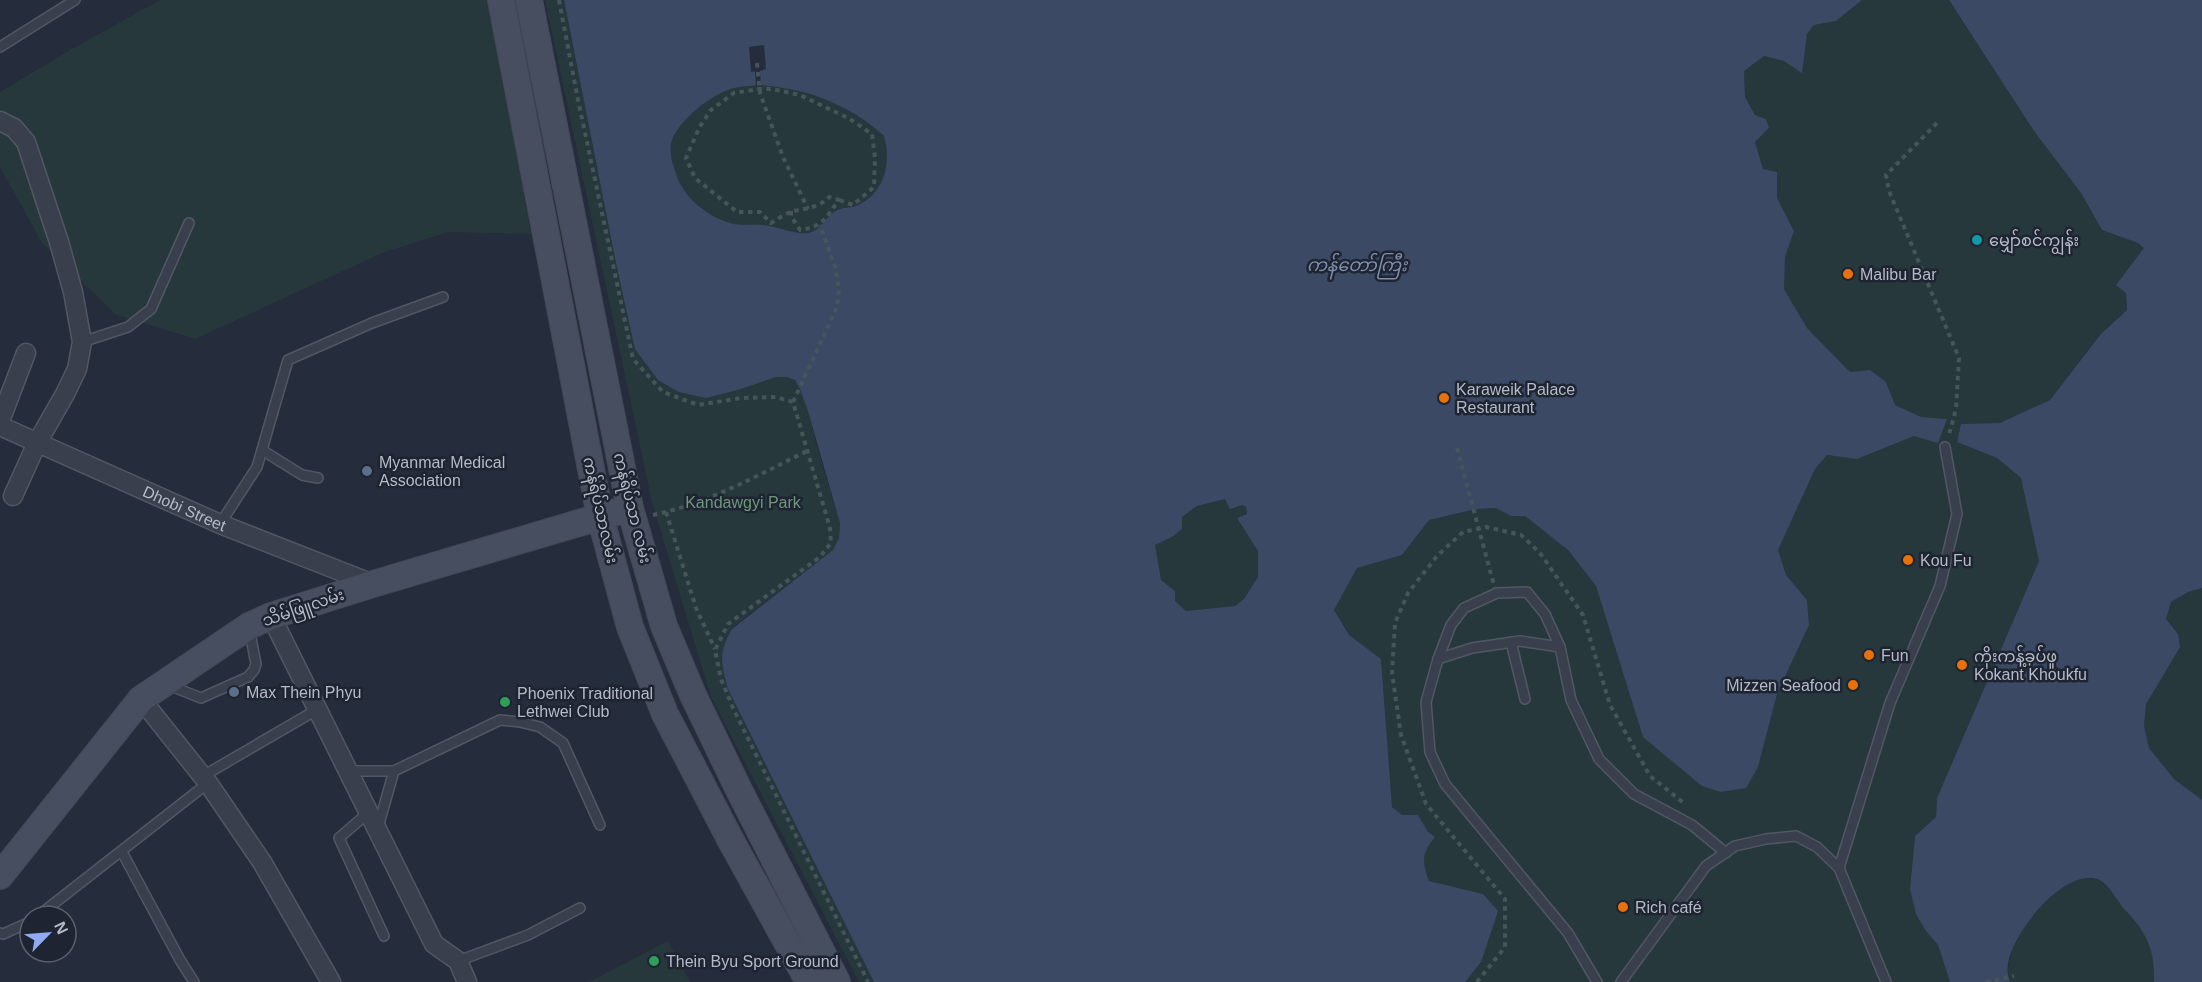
<svg xmlns="http://www.w3.org/2000/svg" width="2202" height="982" font-family="Helvetica,'Noto Sans Myanmar',sans-serif">
  <style>
    .green { fill: #27383d }
    .water { fill: #3c4964; fill-rule: evenodd }
    .pier { fill: #252c3c }
    .lines { fill: none; stroke-linecap: round; stroke-linejoin: round }
    .lane-casing { stroke: #515764; stroke-width: 12 }
    .street-casing { stroke: #515764; stroke-width: 21 }
    .secondary-casing { stroke: #424855; stroke-width: 28 }
    .path { stroke: #45555a; stroke-width: 4; stroke-dasharray: 4.5 4.5; stroke-linecap: butt }
    .lane { stroke: #393f4c; stroke-width: 9 }
    .street { stroke: #393f4c; stroke-width: 18 }
    .secondary { stroke: #474e5f; stroke-width: 26 }
    .path-bridge { stroke: #45555a; stroke-width: 4; stroke-dasharray: 4.5 4.5; stroke-linecap: butt }
    .culture-dot { fill: #0f9aa8; stroke: #1e2431; stroke-width: 2 }
    .food-dot { fill: #e8710a; stroke: #1e2431; stroke-width: 2 }
    .service-dot { fill: #5c6f8a; stroke: #1e2431; stroke-width: 2 }
    .leisure-dot { fill: #2e9e5b; stroke: #1e2431; stroke-width: 2 }
    .labels { text-anchor: middle; stroke-width: 5; stroke-linejoin: round; paint-order: stroke }
    .poi-label { font-size: 16px; fill: #b5bac7; stroke: #1e2431; text-anchor: start }
    .park-label { font-size: 16px; fill: #6e977c; stroke: #1e2431 }
    .street-label { font-size: 16px; fill: #b5bac7; stroke: #1e2431 }
    .water-label { font-size: 18px; font-style: italic; fill: #7e8ead; stroke: #1e2431 }
  </style>
  <rect width="100%" height="100%" fill="#252c3c"/>
  <!-- green -->
  <g class="green">
    <polygon points="160,0 488,0 531,234 448,232 382,253 195,339 115,314 42,243 0,167 0,92 72,49"/>
    <path d="M545,0H564L616,263L741,389C755,384 781,369 795,380C806,390 813,432 817,447C824,472 833,497 840,523L839,538L833,550L732,628L728,689L874,982H859L711,697L652,502Z"/>
    <polygon points="1862,0 1949,0 2034,131 2081,193 2102,230 2138,243 2144,248 2116,285 2126,293 2127,310 2101,334 2050,400 2000,423 1961,424 1957,442 1997,458 2021,478 2039,561 1937,798 1936,817 1915,836 1910,889 1916,913 1926,931 1938,945 1950,982 1465,982 1481,962 1483,894 1429,881 1423,862 1428,832 1418,815 1402,815 1392,807 1381,660 1349,635 1334,610 1357,568 1402,555 1429,520 1476,509 1496,508 1511,516 1525,516 1568,550 1596,586 1643,737 1758,767 1777,694 1809,625 1807,600 1786,575 1778,550 1815,469 1827,455 1857,459 1914,436 1947,419 1921,417 1895,405 1886,382 1870,370 1850,372 1807,328 1784,289 1785,257 1794,231 1777,198 1777,172 1763,169 1755,142 1769,128 1766,119 1755,115 1745,97 1744,71 1764,56 1784,61 1814,25 1836,21"/>
    <path d="M761,85C775,87 789,88 803,92C832,100 862,115 884,136C892,163 884,197 853,207C849,208 844,207 840,209C827,215 823,230 808,233C796,235 776,226 763,225C751,223 739,227 727,222C707,215 686,199 678,179C674,168 669,154 671,143C677,121 713,93 734,88C743,86 752,86 761,85Z"/>
    <polygon points="1225,499 1246,507 1247,514 1237,518 1258,551 1258,577 1244,599 1235,606 1186,611 1175,601 1175,591 1161,580 1155,545 1172,537 1181,529 1182,517 1197,506"/>
    <polygon points="2202,588 2202,800 2174,779 2148,748 2144,726 2146,704 2158,681 2178,634 2166,619 2171,602 2188,592"/>
    <path d="M2088,878L2099,880L2108,888L2147,936L2155,964L2154,982H2010C1999,949 2042,898 2070,883C2075,879 2082,879 2088,878Z"/>
    <polygon points="668,941 690,982 589,982"/>
  </g>
  <!-- water -->
  <g class="water">
    <path d="M564,0H1862L1836,21L1814,25L1807,34L1802,73L1784,61L1764,56L1744,71L1745,97L1755,115L1766,119L1769,128L1755,142L1763,169L1777,172V198L1794,231L1785,257L1784,289L1807,328L1850,372L1870,370L1886,382L1895,405L1921,417L1947,419L1938,443L1914,436L1857,459L1827,455L1815,469L1778,550L1786,575L1807,600L1809,625L1777,694L1758,767L1746,788L1721,792L1702,786L1643,737L1596,586L1568,550L1525,516H1511L1496,508L1476,509L1429,520L1402,555L1357,568L1334,610L1349,635L1381,659L1392,807L1402,815H1418L1428,832L1435,837C1421,854 1422,861 1429,881L1483,894L1498,911L1481,962L1465,982H874L728,689C721,662 718,654 732,629L833,550L839,538L840,523L808,411L800,389L795,380L787,377H776L741,389L706,398L679,392L658,380L635,349L616,263ZM761,85C775,87 789,88 803,92C832,100 862,115 884,136C892,163 884,197 853,207C849,208 844,207 840,209C826,214 823,230 808,233C796,235 776,226 763,225C751,223 739,227 727,222C707,215 686,199 678,179C674,168 669,155 671,143C677,121 713,93 734,88C743,86 753,86 761,85ZM1225,499L1230,509L1242,505L1246,507L1247,514L1237,518L1258,551V577L1244,599L1235,606L1186,611L1175,601V591L1161,580L1155,545L1172,537L1182,529V517L1197,506Z"/>
    <path d="M1949,0H2202V588L2188,592L2171,602L2166,619L2178,634L2180,647L2146,704L2144,726L2149,748L2174,779L2202,800V982H2154C2155,951 2148,935 2127,912C2118,903 2109,883 2097,879C2062,869 2012,934 2008,964C2007,971 2008,976 2010,982H1950L1938,945L1926,931L1916,914L1910,889L1915,836L1936,817L1937,798L2039,561L2021,478L1997,458L1957,442L1961,424L2000,423L2050,400L2101,334L2127,310L2126,293L2116,285L2144,248L2138,243L2102,230L2081,193L2034,131Z"/>
  </g>
  <!-- pier -->
  <polygon class="pier" points="764,45 766,69 760,71 761,85 756,86 755,71 751,72 749,47"/>
  <g class="lines">
    <!-- lane casing -->
    <g class="lane-casing">
      <g id="lane">
        <polyline points="0,47 75,0"/>
        <polyline points="82,342 128,327 151,309 189,223"/>
        <polyline points="262,450 302,475 318,478"/>
        <polyline points="220,524 257,467 288,360 372,323 443,297"/>
        <polyline points="1511,642 1525,699"/>
        <polyline points="1438,659 1472,648 1520,641 1560,647"/>
        <polyline points="168,685 201,698 248,677 254,670 256,664 249,628"/>
        <polyline points="349,771 394,771 500,720 520,722 540,727 563,743 600,825"/>
        <polyline points="203,776 318,709"/>
        <polyline points="369,812 339,838 384,936"/>
        <polyline points="378,827 394,771"/>
        <polyline points="122,852 180,960 194,982"/>
        <polyline points="1839,868 1890,703 1940,586 1957,514 1945,447"/>
        <polyline points="38,916 208,783"/>
        <polyline points="0,933 3,934 30,922"/>
        <polyline points="458,961 528,935 580,908"/>
        <polyline points="1597,982 1568,933 1445,784 1430,752 1426,702 1438,659 1451,625 1464,608 1497,593 1527,592 1545,614 1560,647 1571,700 1599,759 1634,794 1692,825 1726,853"/>
        <polyline points="1621,982 1706,866 1735,846 1766,839 1796,836 1817,847 1839,868 1886,982"/>
      </g>
    </g>
    <!-- street casing -->
    <g class="street-casing">
      <g id="street">
        <polyline points="0,121 14,128 26,142 59,242 73,292 82,342 77,369 65,394 37,443 13,496"/>
        <polyline points="0,421 26,353"/>
        <path id="s1" d="M0,426L220,524L373,584"/>
        <polyline points="271,616 434,944 458,961 467,982"/>
        <polyline points="141,699 208,783 262,862 331,982"/>
      </g>
    </g>
    <!-- secondary casing -->
    <g class="secondary-casing">
      <g id="secondary">
        <polyline points="501,0 600,516 630,627 665,714 730,839 809,982"/>
        <polyline points="529,0 630,508 664,626 693,695 740,792 837,982"/>
        <polyline points="0,876 141,699 249,626 271,616 373,584 616,512"/>
      </g>
    </g>
    <!-- path -->
    <g class="path">
      <polyline points="559,0 577,95 633,359 663,392 698,405 741,398 776,397 793,402 830,528 831,543 820,557 728,624 715,650 721,679 733,708 868,982"/>
      <polyline points="757,63 760,93 783,157 808,209"/>
      <polyline points="1937,123 1886,175 1889,191 1959,358 1956,409 1949,435"/>
      <path d="M791,211V216L800,230C823,227 826,217 839,200L829,197C820,207 806,209 793,211C786,213 778,219 771,223L760,212H737L695,178L686,158L699,128L711,110L734,93L759,89H772L800,95L850,119L872,134L875,158L874,187L853,205L839,200"/>
      <polyline points="793,402 837,307 839,289 835,267 820,225"/>
      <polyline points="666,512 696,608 715,649"/>
      <path d="M653,515C709,503 756,476 807,451"/>
      <polyline points="1477,982 1505,947 1505,899 1426,804 1401,735 1392,673 1395,623 1408,593 1437,556 1463,532 1486,527 1521,535 1540,553 1583,615 1610,705 1650,776 1685,804"/>
      <polyline points="1986,982 2014,976"/>
    </g>
    <!-- lane -->
    <use href="#lane" class="lane"/>
    <!-- street -->
    <use href="#street" class="street"/>
    <!-- secondary -->
    <use href="#secondary" class="secondary"/>
    <!-- path-bridge -->
    <polyline class="path-bridge" points="1457,448 1495,589"/>
  </g>
  <!-- markers -->
  <circle class="culture-dot" cx="1977" cy="240" r="6"/>
  <g class="food-dot">
    <circle cx="1848" cy="274" r="6"/>
    <circle cx="1444" cy="398" r="6"/>
    <circle cx="1908" cy="560" r="6"/>
    <circle cx="1869" cy="655" r="6"/>
    <circle cx="1962" cy="665" r="6"/>
    <circle cx="1853" cy="685" r="6"/>
    <circle cx="1623" cy="907" r="6"/>
  </g>
  <g class="service-dot">
    <circle cx="367" cy="471" r="6"/>
    <circle cx="234" cy="692" r="6"/>
  </g>
  <g class="leisure-dot">
    <circle cx="505" cy="702" r="6"/>
    <circle cx="654" cy="961" r="6"/>
  </g>
  <g class="labels">
    <!-- poi labels -->
    <g class="poi-label">
      <text x="1989" y="246">မျှော်စင်ကျွန်း</text>
      <text x="1860" y="280">Malibu Bar</text>
      <text x="1456" y="395">Karaweik Palace<tspan x="1456" dy="18">Restaurant</tspan></text>
      <text x="379" y="468">Myanmar Medical<tspan x="379" dy="18">Association</tspan></text>
      <text x="1920" y="566">Kou Fu</text>
      <text x="1881" y="661">Fun</text>
      <text x="1974" y="662">ကိုးကန့်ခုပ်ဖူ<tspan x="1974" dy="18">Kokant Khoukfu</tspan></text>
      <text x="1841" y="691" text-anchor="end">Mizzen Seafood</text>
      <text x="246" y="698">Max Thein Phyu</text>
      <text x="517" y="699">Phoenix Traditional<tspan x="517" dy="18">Lethwei Club</tspan></text>
      <text x="1635" y="913">Rich café</text>
      <text x="666" y="967">Thein Byu Sport Ground</text>
    </g>
    <!-- park labels -->
    <g class="park-label">
      <text x="743" y="508">Kandawgyi Park</text>
    </g>
    <!-- street labels -->
    <g class="street-label">
      <text dy="6" stroke="none"><textPath href="#s1" startOffset="202">Dhobi Street</textPath></text>
      <text transform="translate(633 508) rotate(76)" y="6">ကန်ရိပ်သာ လမ်း</text>
      <text transform="translate(601 510) rotate(77)" y="6">ကန်ရိပ်သာလမ်း</text>
      <text transform="translate(303 607) rotate(-19)" y="6">သိမ်ဖြူလမ်း</text>
    </g>
    <!-- water labels -->
    <g class="water-label">
      <text x="1357" y="271">ကန်တော်ကြီး</text>
    </g>
  </g>
  <!-- north arrow -->
  <g transform="translate(48 934) rotate(65)"><circle r="28" fill="#1e2431" stroke="#5a606d" stroke-width="1.5"/>
  <path d="M0-4.5L10 22L0 15L-10 22Z" fill="#90abf1"/>
  <text y="-9" font-size="16" font-weight="bold" text-anchor="middle" fill="#b5bac7">N</text>
  </g>
</svg>
